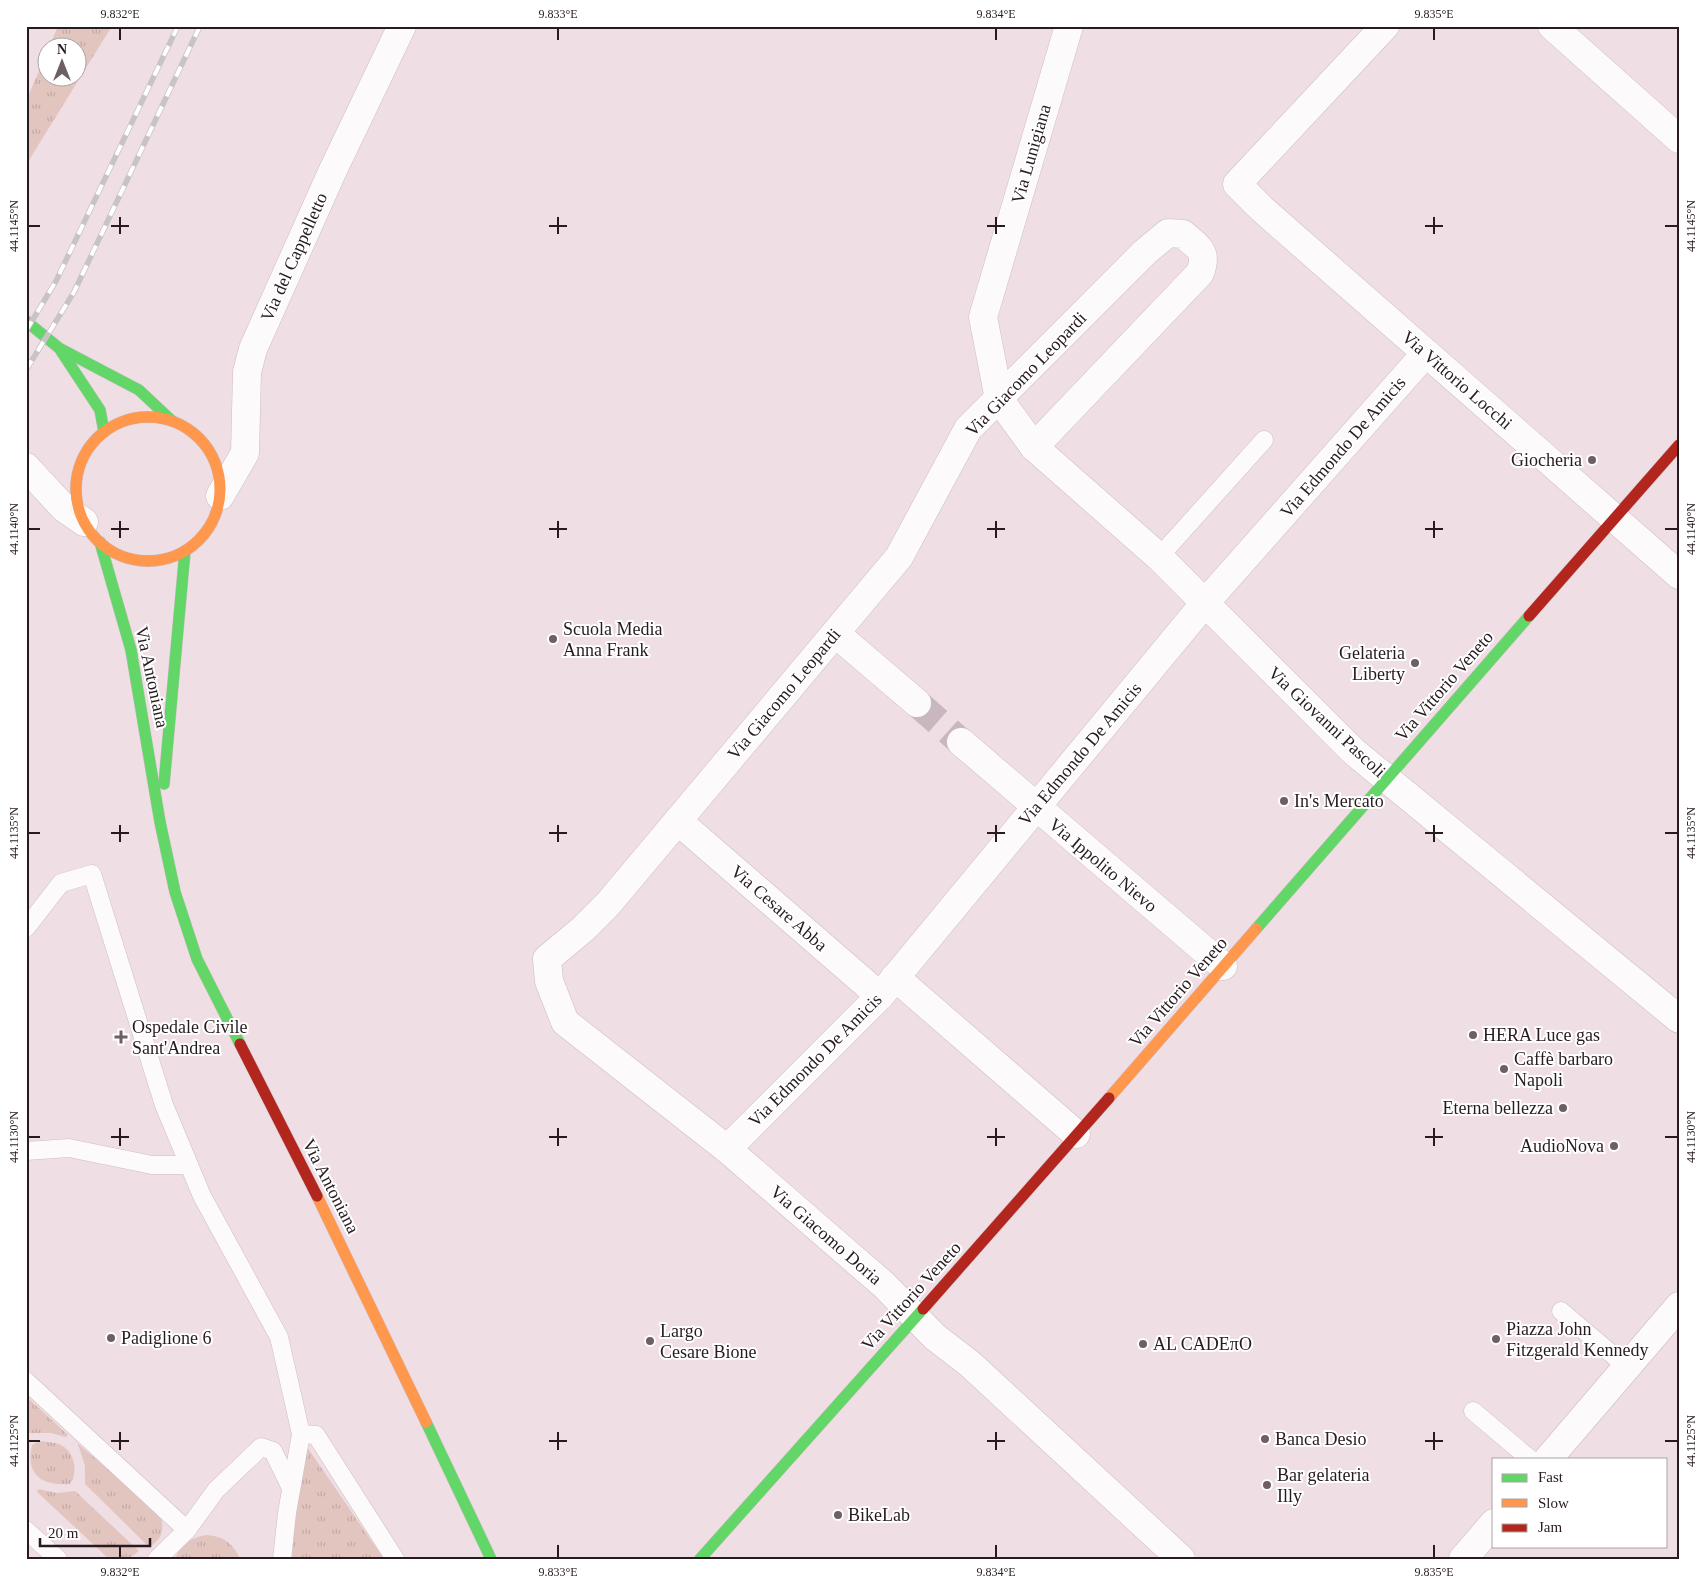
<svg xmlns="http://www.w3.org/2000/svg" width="1705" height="1585" font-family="Georgia,serif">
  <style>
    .grass { fill: url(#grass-tufts) }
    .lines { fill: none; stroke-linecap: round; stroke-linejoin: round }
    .street-tunnel { stroke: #c8b7be; stroke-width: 28; stroke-dasharray: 28 14; stroke-linecap: butt }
    .lane-casing { stroke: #ccbdc3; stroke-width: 19 }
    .street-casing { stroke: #ccbdc3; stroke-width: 29 }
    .fast-casing { stroke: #ccbdc3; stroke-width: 12 }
    .slow-casing { stroke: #ccbdc3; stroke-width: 12 }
    .jam-casing { stroke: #ccbdc3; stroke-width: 12 }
    .lane { stroke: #fdfafb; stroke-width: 18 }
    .street { stroke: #fdfafb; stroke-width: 28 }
    .fast { stroke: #63d668; stroke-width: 11 }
    .slow { stroke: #ff974d; stroke-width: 11 }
    .jam { stroke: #b3261e; stroke-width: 11 }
    .rail-casing { stroke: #c8c4c6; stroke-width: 5.5 }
    .rail { stroke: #fff; stroke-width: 4; stroke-dasharray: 11; stroke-linecap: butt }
    .ticks { fill: none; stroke: #271b20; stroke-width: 2 }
    .poi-dot { fill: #6d5f65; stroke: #fff; stroke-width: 2 }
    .labels { text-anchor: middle; stroke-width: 4; stroke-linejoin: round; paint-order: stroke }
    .street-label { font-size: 18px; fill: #271b20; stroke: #fff }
    .poi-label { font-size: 18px; fill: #271b20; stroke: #fff; text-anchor: start }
    .neatline { fill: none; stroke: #271b20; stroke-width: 2 }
    .ticks-label { font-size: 12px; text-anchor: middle; fill: #271b20 }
  </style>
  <defs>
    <pattern id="grass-tufts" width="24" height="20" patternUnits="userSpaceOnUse" patternTransform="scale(1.25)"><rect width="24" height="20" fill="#e3c5c0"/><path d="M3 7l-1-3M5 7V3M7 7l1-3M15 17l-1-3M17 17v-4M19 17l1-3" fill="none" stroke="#c3a9a5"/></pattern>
  </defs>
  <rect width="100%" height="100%" fill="#f0dee5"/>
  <!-- grass -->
  <g class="grass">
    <polygon points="58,26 112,26 26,165 26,101 47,52 48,78 78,78 78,48 49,47"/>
    <polygon points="26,1396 68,1435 66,1437 51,1433 26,1433"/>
    <path d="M40,1441C47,1442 55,1442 61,1445C74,1451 79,1473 70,1484C42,1486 25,1475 32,1445Z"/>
    <path d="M78,1444L160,1513C164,1528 164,1539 149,1547L85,1484V1466Z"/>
    <polygon points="307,1447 384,1559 292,1559 297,1483"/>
    <polygon points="38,1489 57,1493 75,1491 139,1551 128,1559 109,1559 37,1492"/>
    <path d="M206,1535C223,1536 233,1543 240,1559H175C181,1544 190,1538 206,1535Z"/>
  </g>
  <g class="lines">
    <!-- street-tunnel -->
    <polyline class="street-tunnel" points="917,703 961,742"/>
    <!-- lane casing -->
    <g class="lane-casing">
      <g id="lane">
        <polyline points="1159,557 1264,440"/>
        <polyline points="26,928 61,883 92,874 164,1105 202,1196 279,1337 301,1434 287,1513 282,1559"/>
        <polyline points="26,1151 69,1148 152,1165 189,1165"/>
        <polyline points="1561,1311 1627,1367"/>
        <polyline points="26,1381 187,1530 157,1559"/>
        <polyline points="1473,1411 1530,1459"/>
        <polyline points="301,1434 316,1435 395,1559"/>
        <polyline points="26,1530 58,1559"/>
        <polyline points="187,1530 216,1490 261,1447 273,1451 291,1488"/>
      </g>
    </g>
    <!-- street casing -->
    <g class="street-casing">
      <g id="street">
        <polyline points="1069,26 983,317 999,399 1034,447 1159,557 1353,751 1679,1019"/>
        <polyline points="1385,26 1237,184 1262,209 1679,575"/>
        <polyline points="1552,26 1679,139"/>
        <path d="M1034,447L1200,273C1208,251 1199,248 1183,234L1168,233L1145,252L968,429L899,557L608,904L583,929L547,959L549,981L565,1022L727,1149L884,1285L935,1337L970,1364L1181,1559"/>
        <polyline points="26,467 64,508 84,522"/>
        <polyline points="220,496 245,453 247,372 253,349 333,170 402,26"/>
        <polyline points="835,633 917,703"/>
        <polyline points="961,742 1223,966"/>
        <polyline points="678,821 880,996"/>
        <polyline points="895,977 1076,1134"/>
        <polyline points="727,1149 880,996 1204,604 1426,353"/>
        <polyline points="1548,1459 1679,1306"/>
        <polyline points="1463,1559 1494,1523"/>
      </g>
    </g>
    <!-- fast casing -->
    <g class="fast-casing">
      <g id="fast">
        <polyline points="26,321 59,348 139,390 172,421"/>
        <polyline points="61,351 100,410 104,432"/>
        <polyline points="100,542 131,650 160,822 175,892 197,959 240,1044"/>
        <polyline points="164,784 185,551"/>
        <polyline points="1256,929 1529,616"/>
        <polyline points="426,1422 491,1559"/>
        <polyline points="700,1559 923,1309"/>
      </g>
    </g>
    <!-- slow casing -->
    <g class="slow-casing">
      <g id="slow">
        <circle cx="148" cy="489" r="72"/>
        <polyline points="1109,1098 1256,929"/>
        <polyline points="317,1196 426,1422"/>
      </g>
    </g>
    <!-- jam casing -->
    <g class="jam-casing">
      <g id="jam">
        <polyline points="1529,616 1679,445"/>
        <polyline points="240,1044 317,1196"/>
        <polyline points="923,1309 1109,1098"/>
      </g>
    </g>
    <!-- lane -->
    <use href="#lane" class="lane"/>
    <!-- street -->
    <use href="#street" class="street"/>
    <!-- fast -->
    <use href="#fast" class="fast"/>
    <!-- slow -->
    <use href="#slow" class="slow"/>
    <!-- jam -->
    <use href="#jam" class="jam"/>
    <!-- rail casing -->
    <g class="rail-casing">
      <g id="rail">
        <polyline points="26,331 56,281 178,26"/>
        <polyline points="26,370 74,292 200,26"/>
      </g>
    </g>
    <!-- rail -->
    <use href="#rail" class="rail"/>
  </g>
  <!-- ticks -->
  <path class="ticks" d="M120,28V40M558,28V40M996,28V40M1434,28V40M120,217V234M558,217V234M996,217V234M1434,217V234M28,226H40M111,226H129M549,226H567M987,226H1005M1425,226H1443M1665,226H1678M120,521V538M558,521V538M996,521V538M1434,521V538M28,529H40M111,529H129M549,529H567M987,529H1005M1425,529H1443M1665,529H1678M120,825V842M558,825V842M996,825V842M1434,825V842M28,833H40M111,833H129M549,833H567M987,833H1005M1425,833H1443M1665,833H1678M120,1128V1146M558,1128V1146M996,1128V1146M1434,1128V1146M28,1137H40M111,1137H129M549,1137H567M987,1137H1005M1425,1137H1443M1665,1137H1678M120,1432V1450M558,1432V1450M996,1432V1450M1434,1432V1450M28,1441H40M111,1441H129M549,1441H567M987,1441H1005M1425,1441H1443M1665,1441H1678M120,1545V1558M558,1545V1558M996,1545V1558M1434,1545V1558"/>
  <!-- markers -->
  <g class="poi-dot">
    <circle cx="1592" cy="460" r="5"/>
    <circle cx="553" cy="639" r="5"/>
    <circle cx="1415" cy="663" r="5"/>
    <circle cx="1284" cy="801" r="5"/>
    <circle cx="1473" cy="1035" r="5"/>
    <path d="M118.5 1029.5h5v5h5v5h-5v5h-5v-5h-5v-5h5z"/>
    <circle cx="1504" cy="1069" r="5"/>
    <circle cx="1563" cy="1108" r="5"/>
    <circle cx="1614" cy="1146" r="5"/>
    <circle cx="111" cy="1338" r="5"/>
    <circle cx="1496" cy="1339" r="5"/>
    <circle cx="650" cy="1341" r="5"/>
    <circle cx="1143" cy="1344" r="5"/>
    <circle cx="1265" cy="1439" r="5"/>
    <circle cx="1267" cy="1485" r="5"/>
    <circle cx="838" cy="1515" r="5"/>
  </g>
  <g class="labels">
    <!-- street labels -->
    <g class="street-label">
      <text transform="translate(1031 154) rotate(-74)" y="6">Via Lunigiana</text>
      <text transform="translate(294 257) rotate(-66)" y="6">Via del Cappelletto</text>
      <text transform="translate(1026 374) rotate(-46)" y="6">Via Giacomo Leopardi</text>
      <text transform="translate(1457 380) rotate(41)" y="6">Via Vittorio Locchi</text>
      <text transform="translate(1343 447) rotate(-49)" y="6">Via Edmondo De Amicis</text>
      <text transform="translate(152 677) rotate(78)" y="6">Via Antoniana</text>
      <text transform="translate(1444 686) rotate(-49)" y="6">Via Vittorio Veneto</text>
      <text transform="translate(784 694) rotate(-50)" y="6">Via Giacomo Leopardi</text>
      <text transform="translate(1327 722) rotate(43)" y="6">Via Giovanni Pascoli</text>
      <text transform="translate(1080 754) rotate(-50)" y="6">Via Edmondo De Amicis</text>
      <text transform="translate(1103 865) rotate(40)" y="6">Via Ippolito Nievo</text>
      <text transform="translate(779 908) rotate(41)" y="6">Via Cesare Abba</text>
      <text transform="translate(1178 992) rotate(-49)" y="6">Via Vittorio Veneto</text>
      <text transform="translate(815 1060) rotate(-45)" y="6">Via Edmondo De Amicis</text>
      <text transform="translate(331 1186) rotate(63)" y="6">Via Antoniana</text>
      <text transform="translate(826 1235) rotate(41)" y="6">Via Giacomo Doria</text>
      <text transform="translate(911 1296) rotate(-48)" y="6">Via Vittorio Veneto</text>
    </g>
    <!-- poi labels -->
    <g class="poi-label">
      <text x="1582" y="466" text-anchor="end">Giocheria</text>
      <text x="563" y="635">Scuola Media<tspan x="563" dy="21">Anna Frank</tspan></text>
      <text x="1405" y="659" text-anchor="end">Gelateria<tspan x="1405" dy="21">Liberty</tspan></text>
      <text x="1294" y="807">In's Mercato</text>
      <text x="132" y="1033">Ospedale Civile<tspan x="132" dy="21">Sant'Andrea</tspan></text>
      <text x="1483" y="1041">HERA Luce gas</text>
      <text x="1514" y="1065">Caffè barbaro<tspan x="1514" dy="21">Napoli</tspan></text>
      <text x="1553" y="1114" text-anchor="end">Eterna bellezza</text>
      <text x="1604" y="1152" text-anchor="end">AudioNova</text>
      <text x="1506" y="1335">Piazza John<tspan x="1506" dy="21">Fitzgerald Kennedy</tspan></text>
      <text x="660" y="1337">Largo<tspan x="660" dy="21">Cesare Bione</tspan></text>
      <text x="121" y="1344">Padiglione 6</text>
      <text x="1153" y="1350">AL CADEπO</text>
      <text x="1275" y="1445">Banca Desio</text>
      <text x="1277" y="1481">Bar gelateria<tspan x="1277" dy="21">Illy</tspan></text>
      <text x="848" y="1521">BikeLab</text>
    </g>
  </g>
  <!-- border -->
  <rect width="1705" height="1585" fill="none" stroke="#ffffff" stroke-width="55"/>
  <!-- legend -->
  <rect x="1492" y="1458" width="175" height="90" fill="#ffffff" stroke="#a9a4a6"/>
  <rect x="1502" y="1474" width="25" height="8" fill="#63d668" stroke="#a9a4a6"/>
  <text x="1538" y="1482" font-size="15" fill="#271b20">Fast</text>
  <rect x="1502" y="1499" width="25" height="8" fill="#ff974d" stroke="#a9a4a6"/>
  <text x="1538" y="1508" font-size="15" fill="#271b20">Slow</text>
  <rect x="1502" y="1524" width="25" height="8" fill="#b3261e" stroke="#a9a4a6"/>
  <text x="1538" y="1532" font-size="15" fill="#271b20">Jam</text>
  <!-- north arrow -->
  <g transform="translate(62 62)"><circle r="24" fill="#ffffff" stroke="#a9a4a6"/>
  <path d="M0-4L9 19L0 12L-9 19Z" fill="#6d5f65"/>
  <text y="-8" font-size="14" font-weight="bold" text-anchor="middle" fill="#271b20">N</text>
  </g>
  <!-- scale -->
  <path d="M40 1538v8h110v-8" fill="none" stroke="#271b20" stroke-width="2.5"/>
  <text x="48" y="1538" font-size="15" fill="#271b20" stroke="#ffffff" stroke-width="4" paint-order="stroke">20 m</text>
  <rect x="28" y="28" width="1650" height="1530" class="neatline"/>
  <g class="ticks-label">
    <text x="120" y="18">9.832°E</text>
    <text x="558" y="18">9.833°E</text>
    <text x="996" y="18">9.834°E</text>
    <text x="1434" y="18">9.835°E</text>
    <text transform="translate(14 226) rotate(-90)" y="4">44.1145°N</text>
    <text transform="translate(1691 226) rotate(-90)" y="4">44.1145°N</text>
    <text transform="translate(14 529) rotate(-90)" y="4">44.1140°N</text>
    <text transform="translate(1691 529) rotate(-90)" y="4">44.1140°N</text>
    <text transform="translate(14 833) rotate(-90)" y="4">44.1135°N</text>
    <text transform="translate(1691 833) rotate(-90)" y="4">44.1135°N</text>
    <text transform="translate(14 1137) rotate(-90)" y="4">44.1130°N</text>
    <text transform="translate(1691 1137) rotate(-90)" y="4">44.1130°N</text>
    <text transform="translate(14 1441) rotate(-90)" y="4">44.1125°N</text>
    <text transform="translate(1691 1441) rotate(-90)" y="4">44.1125°N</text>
    <text x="120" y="1576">9.832°E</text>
    <text x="558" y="1576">9.833°E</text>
    <text x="996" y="1576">9.834°E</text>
    <text x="1434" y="1576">9.835°E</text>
  </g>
</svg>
